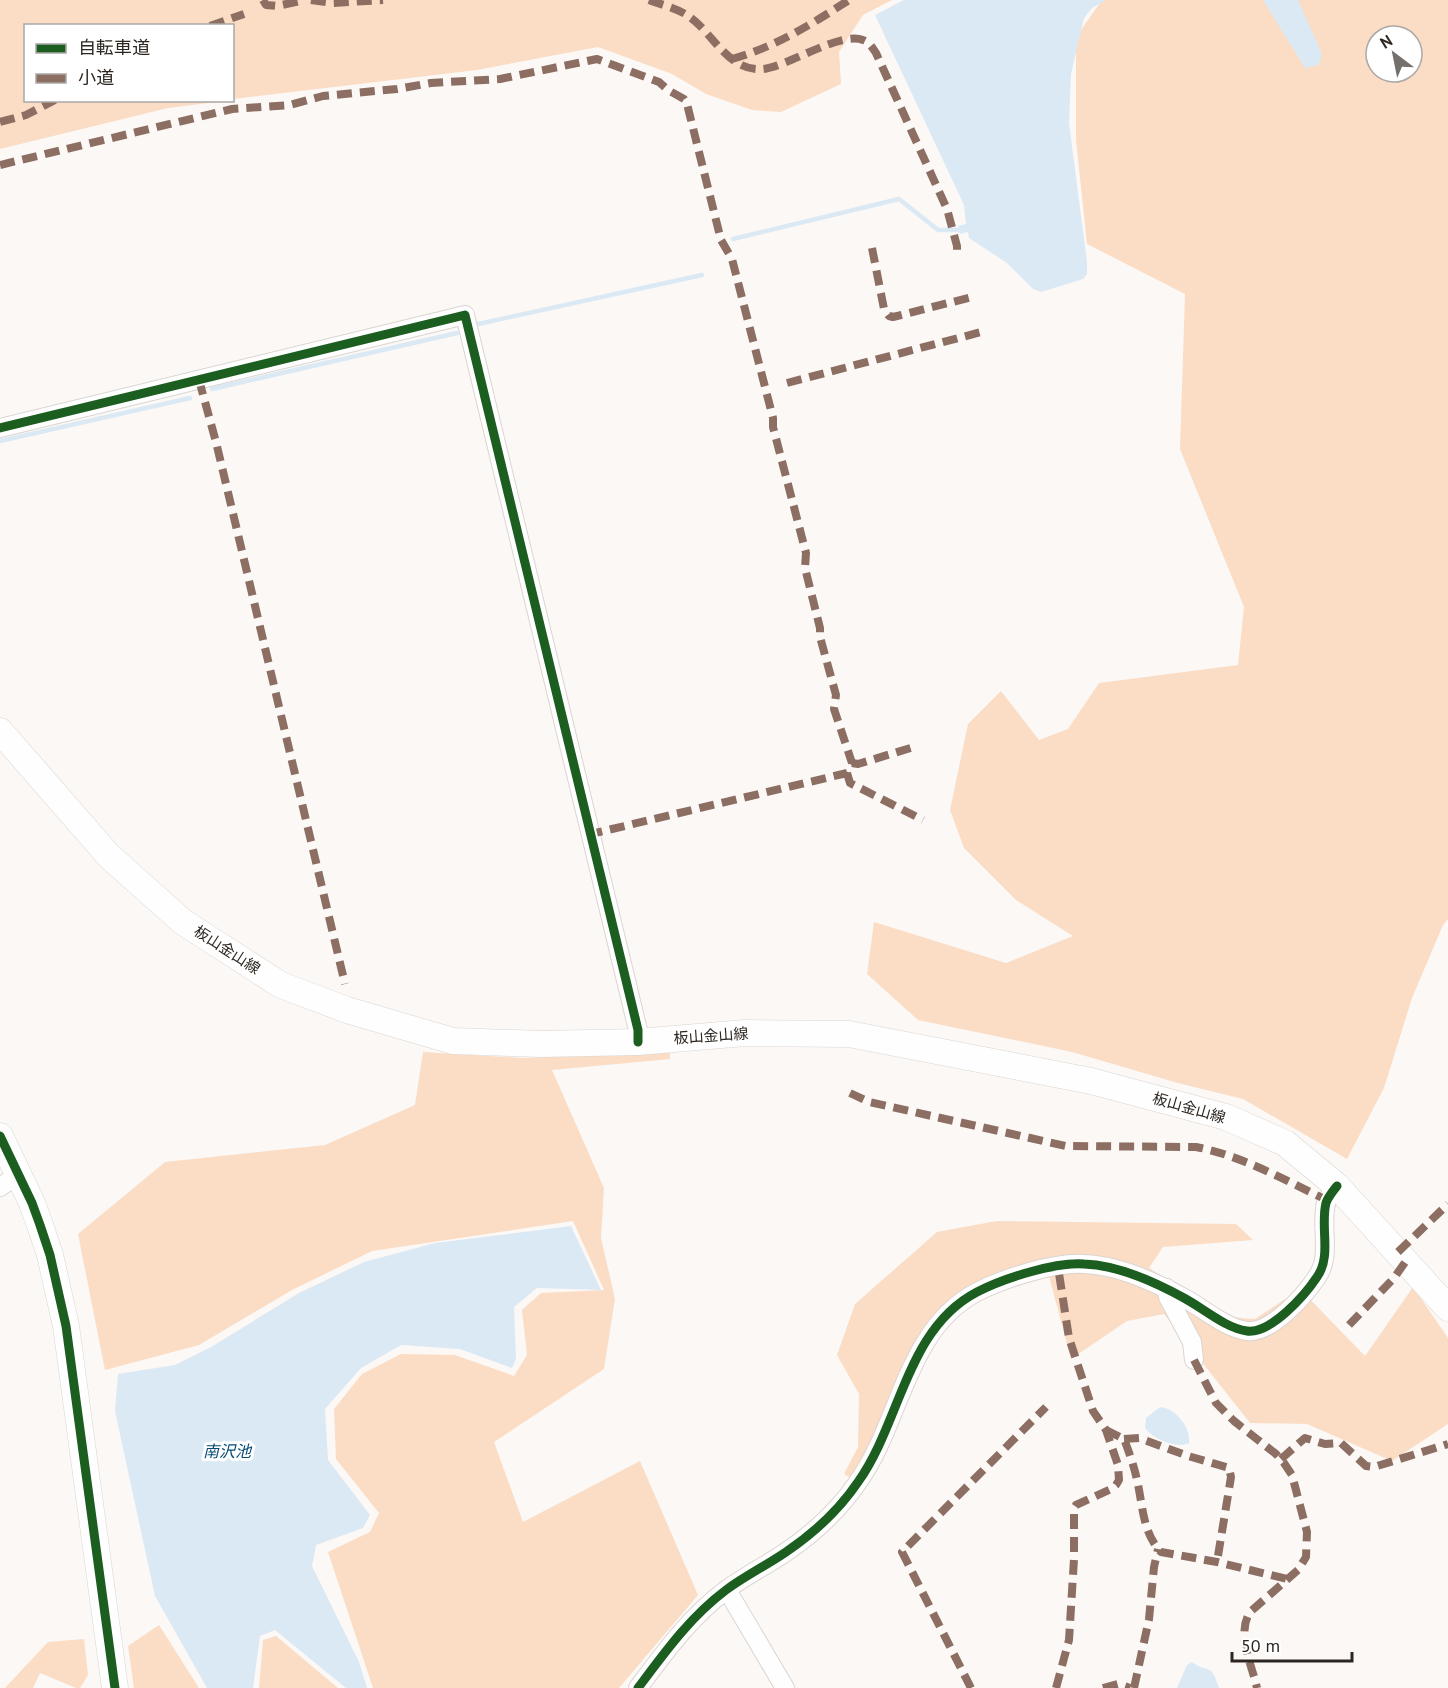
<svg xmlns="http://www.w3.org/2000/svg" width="1448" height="1688" font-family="'PT Sans','Noto Sans JP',sans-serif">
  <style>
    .green { fill: #fbddc5; fill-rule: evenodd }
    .water { fill: #dbe9f5 }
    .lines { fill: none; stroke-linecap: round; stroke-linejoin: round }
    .stream { stroke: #dbe9f5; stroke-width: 4.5 }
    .street-casing { stroke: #dad5d1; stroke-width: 20 }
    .secondary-casing { stroke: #dad5d1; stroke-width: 27 }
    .street { stroke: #fefefe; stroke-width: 18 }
    .secondary { stroke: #fefefe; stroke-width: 26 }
    .quiet { stroke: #8d6e63; stroke-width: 8; stroke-dasharray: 15 8; stroke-linecap: butt }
    .cycleway-casing { stroke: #fff; stroke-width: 13 }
    .cycleway { stroke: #1b5e20; stroke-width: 9 }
    .labels { text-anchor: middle; stroke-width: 6; stroke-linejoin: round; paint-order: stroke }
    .street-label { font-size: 15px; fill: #2d2620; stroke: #fff }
    .water-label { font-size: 16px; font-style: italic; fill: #054c75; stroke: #fff }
  </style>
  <rect width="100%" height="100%" fill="#fbf8f6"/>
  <!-- green -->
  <g class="green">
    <polygon points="0,0 892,0 863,15 839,52 841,84 781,112 752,110 706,94 672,74 598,47 477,70 233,99 232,26 26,26 26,100 225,101 168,108 0,149"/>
    <path d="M1102,0H1448V919L1443,925L1412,998L1384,1088L1347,1159L1243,1099L1178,1083L1072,1052L918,1020L867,974L874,922L1006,963L1073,936L1016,900L964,848L950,810L968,724L1001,691L1039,740L1068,729L1099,683L1238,665L1244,607L1180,449L1185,294L1087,244L1076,140V37ZM1376,36H1412V72H1376Z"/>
    <polygon points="670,1051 670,1059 552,1070 604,1188 601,1238 615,1299 604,1369 494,1442 523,1522 640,1461 698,1595 619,1688 373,1688 328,1552 370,1532 379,1513 336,1459 334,1409 362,1374 401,1354 455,1355 514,1376 527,1355 522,1310 541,1293 604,1290 573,1221 372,1251 292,1290 199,1345 105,1370 78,1234 165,1162 325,1145 415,1105 423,1052 523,1058"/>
    <polygon points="997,1221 1236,1224 1253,1240 1163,1247 1149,1268 1229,1317 1255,1319 1300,1289 1365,1356 1413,1287 1448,1338 1448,1424 1392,1461 1307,1424 1250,1423 1164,1314 1127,1321 1071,1359 1046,1265 961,1297 852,1479 844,1474 858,1447 859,1394 837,1355 855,1304 937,1232"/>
    <polygon points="159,1625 199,1688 134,1688 128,1646"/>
    <polygon points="276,1636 338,1688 259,1688 263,1640"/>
    <polygon points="84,1639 88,1675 80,1688 76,1688 40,1673 33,1688 5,1688 48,1642"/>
  </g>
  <!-- water -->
  <g class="water">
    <polygon points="904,0 1106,0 1092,8 1084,18 1071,74 1069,123 1087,262 1087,274 1083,279 1041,292 1033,289 1007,263 969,238 968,232 960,234 958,226 966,224 964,205 875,15"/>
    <polygon points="1263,0 1298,0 1322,54 1319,65 1305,68"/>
    <polygon points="571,1226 601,1290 537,1288 514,1307 516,1359 512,1368 460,1349 401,1345 361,1368 325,1409 328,1460 370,1515 363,1528 316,1545 312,1566 359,1662 367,1688 346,1688 275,1630 260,1636 253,1688 207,1688 155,1596 115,1411 118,1374 175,1365 211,1347 299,1293 364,1262 435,1243"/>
    <path d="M1160,1407C1175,1408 1191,1427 1189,1443C1177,1449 1153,1439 1145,1428L1146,1418Z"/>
    <path d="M1192,1662C1209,1675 1210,1660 1219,1688H1177L1187,1665Z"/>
  </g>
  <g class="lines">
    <!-- stream -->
    <g class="stream">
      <polyline points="733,239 899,199 938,230 963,230"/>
      <polyline points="478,324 702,275"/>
      <polyline points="212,389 457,333"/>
      <polyline points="0,441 190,398"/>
    </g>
    <!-- street casing -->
    <g class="street-casing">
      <g id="street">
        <polyline points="0,428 465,315 638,1030 638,1042"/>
        <polyline points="0,1187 18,1175"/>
        <polyline points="1167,1288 1168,1297 1192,1342 1194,1360"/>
        <polyline points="727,1590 785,1688"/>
        <path d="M638,1688C665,1652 690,1617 726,1590C745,1576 767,1565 786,1552C814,1533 839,1510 858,1482C901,1422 906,1329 977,1292C1004,1278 1055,1262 1084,1264C1118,1265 1155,1282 1184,1298C1203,1308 1225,1328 1247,1331C1271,1334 1305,1295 1317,1277C1332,1256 1320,1227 1326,1203C1328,1197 1333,1191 1337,1186"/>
      </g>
    </g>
    <!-- secondary casing -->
    <g class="secondary-casing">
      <g id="secondary">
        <polyline points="0,731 109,856 183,922 281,985 347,1010 453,1041 541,1044 638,1042 745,1033 849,1034 1091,1081 1226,1117 1285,1143 1337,1186 1448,1308"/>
        <polyline points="0,1136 32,1203 40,1225 50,1255 66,1326 115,1688"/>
      </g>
    </g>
    <!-- street -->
    <use href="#street" class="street"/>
    <!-- secondary -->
    <use href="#secondary" class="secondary"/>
    <!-- quiet -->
    <g class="quiet">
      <polyline points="263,0 266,5 277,6 305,0"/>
      <polyline points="311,0 333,3 383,0"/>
      <path d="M649,0C662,5 680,9 691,18C714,35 729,72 763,69C787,67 840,31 863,40C869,42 872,47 876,53L947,209L957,246V255"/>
      <polyline points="210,26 244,14"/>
      <path d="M732,59C775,47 812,24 849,0"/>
      <polyline points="0,122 26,115 55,100"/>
      <polyline points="0,165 232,109 290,105 323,96 397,89 431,83 500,79 597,59 659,82 668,90 684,99 687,104 721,240 732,259 773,418 773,427 806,553 805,568 820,628 820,637 836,695 834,709 852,763 847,773 591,834"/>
      <polyline points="872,248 884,309 889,316 893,317 976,296"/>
      <polyline points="199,380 216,442 345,984"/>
      <polyline points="787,383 985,331"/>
      <polyline points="852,763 858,764 917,746"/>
      <polyline points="847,773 850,783 923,820"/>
      <path d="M850,1093L869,1102L1066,1146L1196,1147C1243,1156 1284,1180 1327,1200"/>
      <polyline points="1398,1252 1448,1204"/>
      <polyline points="1349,1325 1394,1278 1406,1261"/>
      <path d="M1194,1360L1216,1403L1234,1421L1276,1454L1284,1463L1292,1475L1307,1532L1306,1557L1298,1570L1250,1612C1236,1634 1252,1665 1257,1688"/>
      <path d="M1106,1430L1124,1439C1129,1452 1134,1466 1137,1480C1143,1505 1142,1532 1161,1552L1217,1562L1287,1579"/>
      <polyline points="1124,1439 1139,1438 1188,1456 1229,1468 1231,1477 1217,1562"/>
      <polyline points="1281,1459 1305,1438 1325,1444 1341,1443 1366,1466 1374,1467 1448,1444"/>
      <polyline points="971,1688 902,1552 1046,1407"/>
      <polyline points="1056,1688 1069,1640 1074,1559 1074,1508 1076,1505 1111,1489 1116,1485 1119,1480 1118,1465 1106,1430 1093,1411 1069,1338 1058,1267"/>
      <polyline points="1103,1688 1118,1684 1130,1688"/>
      <polyline points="1134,1688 1149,1619 1154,1567 1158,1549"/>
    </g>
    <!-- cycleway casing -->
    <g class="cycleway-casing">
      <g id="cycleway">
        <polyline points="0,428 465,315 638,1030 638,1042"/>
        <polyline points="0,1136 32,1203 40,1225 50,1255 66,1326 115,1688"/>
        <path d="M638,1688C665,1652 690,1617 726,1590C745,1576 767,1565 786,1552C814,1533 839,1510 858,1482C901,1422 906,1329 977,1292C1004,1278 1055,1262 1084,1264C1118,1265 1155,1282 1184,1298C1203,1308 1225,1328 1247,1331C1271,1334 1305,1295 1317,1277C1332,1256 1320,1227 1326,1203C1328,1197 1333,1191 1337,1186"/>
      </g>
    </g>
    <!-- cycleway -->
    <use href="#cycleway" class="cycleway"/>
  </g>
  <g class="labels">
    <!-- street labels -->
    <g class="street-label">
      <text transform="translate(227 950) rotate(33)" y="5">板山金山線</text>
      <text transform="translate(711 1036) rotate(-4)" y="5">板山金山線</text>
      <text transform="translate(1189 1108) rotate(16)" y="5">板山金山線</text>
    </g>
    <!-- water labels -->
    <g class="water-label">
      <text x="227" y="1457">南沢池</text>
    </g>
  </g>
  <!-- legend -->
  <rect x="24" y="24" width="210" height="78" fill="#ffffff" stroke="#aba8a6" stroke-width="1.5"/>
  <rect x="36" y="44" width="30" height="9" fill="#1b5e20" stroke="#aba8a6" stroke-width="1.5"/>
  <text x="78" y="54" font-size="18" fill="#2d2620">自転車道</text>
  <rect x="36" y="74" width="30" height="9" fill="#8d6e63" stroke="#aba8a6" stroke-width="1.5"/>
  <text x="78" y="84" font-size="18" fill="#2d2620">小道</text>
  <!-- north arrow -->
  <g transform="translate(1394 54) rotate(328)"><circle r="28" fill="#ffffff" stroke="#aba8a6" stroke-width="1.5"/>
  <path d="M0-4.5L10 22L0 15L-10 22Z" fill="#75706b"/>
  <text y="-9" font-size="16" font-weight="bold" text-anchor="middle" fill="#2d2620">N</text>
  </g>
  <!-- scale -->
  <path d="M1232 1652v9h120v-9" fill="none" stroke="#2d2620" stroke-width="3"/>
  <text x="1241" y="1652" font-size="18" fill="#2d2620" stroke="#ffffff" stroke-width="4.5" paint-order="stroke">50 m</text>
</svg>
